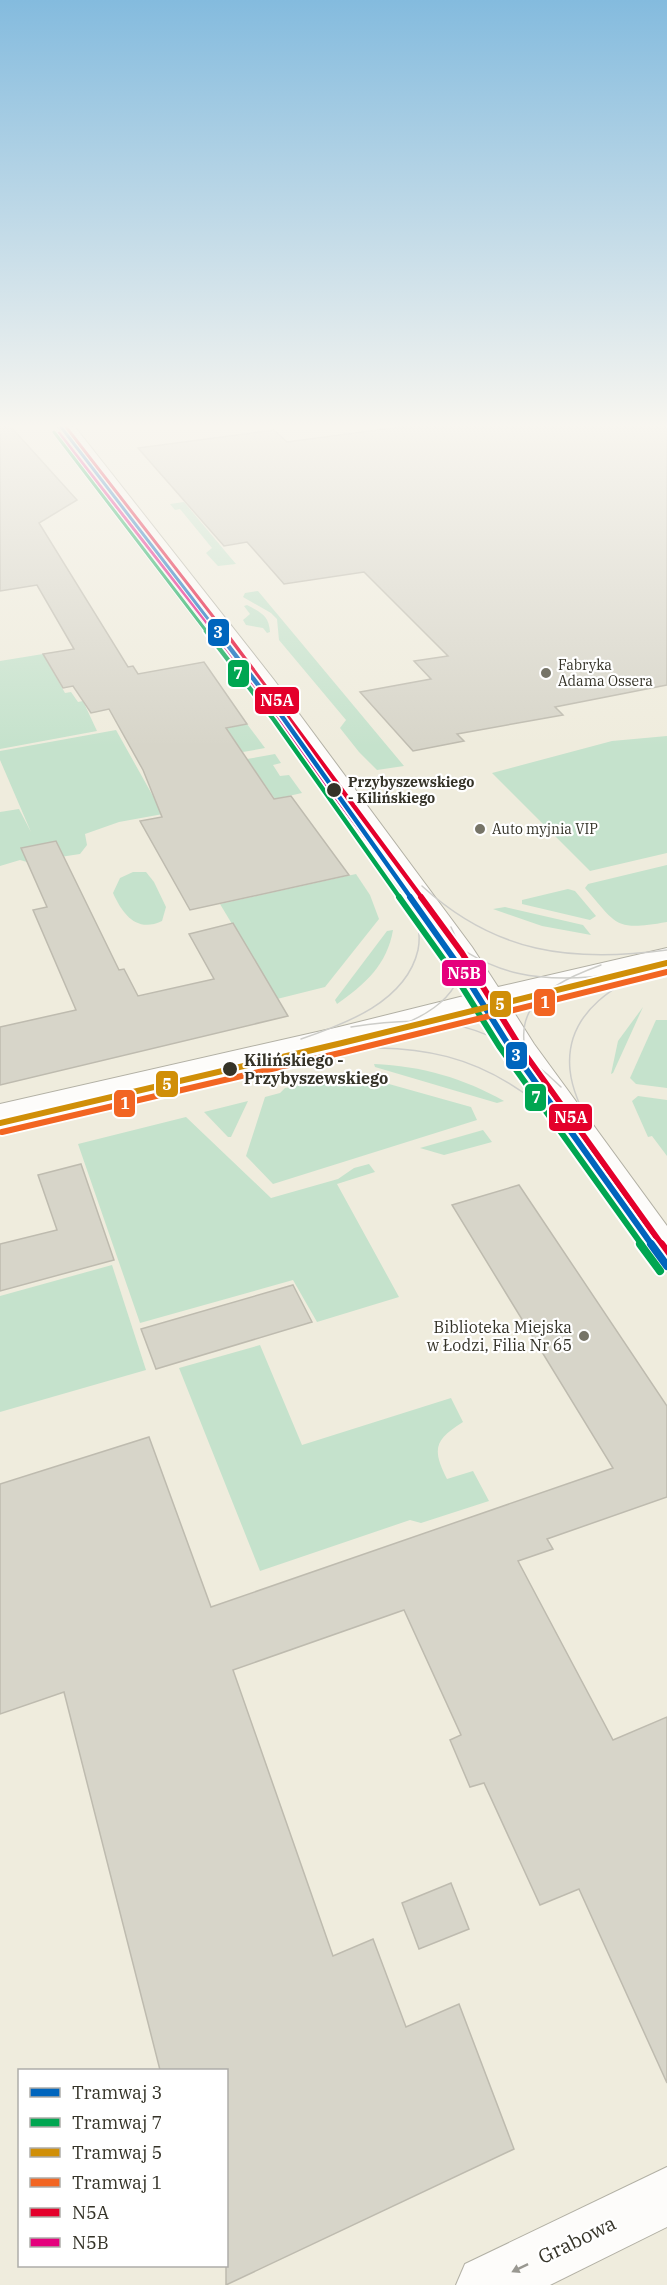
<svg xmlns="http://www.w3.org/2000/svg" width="667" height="2285" font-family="'IBM Plex Serif',serif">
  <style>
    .green { fill: #c5e2cc }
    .building { fill: #d7d5c9; stroke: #bebbaf; stroke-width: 1.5 }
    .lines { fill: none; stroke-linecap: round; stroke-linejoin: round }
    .minor-casing { stroke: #b2b0a4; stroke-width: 2 }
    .minor { fill: #fdfcfa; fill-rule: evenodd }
    .tram { stroke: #cdcdc9; stroke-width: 1.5 }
    .bus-1-far3-casing { stroke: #fff; stroke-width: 5 }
    .bus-1-far2-casing { stroke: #fff; stroke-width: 8 }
    .bus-1-far1-casing { stroke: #fff; stroke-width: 10 }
    .bus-1-casing { stroke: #fff; stroke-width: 12 }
    .bus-2-far3-casing { stroke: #fff; stroke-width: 5 }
    .bus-2-far2-casing { stroke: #fff; stroke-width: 8 }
    .bus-2-far1-casing { stroke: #fff; stroke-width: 10 }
    .bus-2-casing { stroke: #fff; stroke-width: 12 }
    .bus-1-far3 { stroke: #e4002b; stroke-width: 3 }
    .bus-1-far2 { stroke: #e4002b; stroke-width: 4.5 }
    .bus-1-far1 { stroke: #e4002b; stroke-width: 6 }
    .bus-1 { stroke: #e4002b; stroke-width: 8 }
    .bus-2-far3 { stroke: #e5007d; stroke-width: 3 }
    .bus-2-far2 { stroke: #e5007d; stroke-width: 4.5 }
    .bus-2-far1 { stroke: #e5007d; stroke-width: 6 }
    .bus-2 { stroke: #e5007d; stroke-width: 8 }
    .tram-1-far3-casing { stroke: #fff; stroke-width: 5 }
    .tram-1-far2-casing { stroke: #fff; stroke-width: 8 }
    .tram-1-far1-casing { stroke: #fff; stroke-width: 10 }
    .tram-1-casing { stroke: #fff; stroke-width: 12 }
    .tram-2-far3-casing { stroke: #fff; stroke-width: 5 }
    .tram-2-far2-casing { stroke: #fff; stroke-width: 8 }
    .tram-2-far1-casing { stroke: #fff; stroke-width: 10 }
    .tram-2-casing { stroke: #fff; stroke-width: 12 }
    .tram-3-casing { stroke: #fff; stroke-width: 10 }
    .tram-4-casing { stroke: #fff; stroke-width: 10 }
    .tram-1-far3 { stroke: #0065bd; stroke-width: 3 }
    .tram-1-far2 { stroke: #0065bd; stroke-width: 4.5 }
    .tram-1-far1 { stroke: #0065bd; stroke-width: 6 }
    .tram-1 { stroke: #0065bd; stroke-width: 8 }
    .tram-2-far3 { stroke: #00a651; stroke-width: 3 }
    .tram-2-far2 { stroke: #00a651; stroke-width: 4.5 }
    .tram-2-far1 { stroke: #00a651; stroke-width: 6 }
    .tram-2 { stroke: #00a651; stroke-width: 8 }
    .tram-3 { stroke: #d08f08; stroke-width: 6 }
    .tram-4 { stroke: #f26522; stroke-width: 6 }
    .oneway { fill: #999891 }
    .poi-dot { fill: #767467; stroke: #fff; stroke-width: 2 }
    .stop-dot { fill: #353328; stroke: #fff; stroke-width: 2 }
    .labels { text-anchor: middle; stroke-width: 4.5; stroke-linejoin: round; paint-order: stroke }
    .far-poi-label { font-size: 14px; fill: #353328; stroke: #fff; text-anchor: start }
    .far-stop-label { font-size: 14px; font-weight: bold; fill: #353328; stroke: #fff; text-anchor: start }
    .stop-label { font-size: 16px; font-weight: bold; fill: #353328; stroke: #fff; text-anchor: start }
    .poi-label { font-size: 16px; fill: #353328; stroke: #fff; text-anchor: end }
    .near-street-label { font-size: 20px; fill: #353328; stroke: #fff }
    .line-badge { stroke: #fff; stroke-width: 2 }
    .badge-label { font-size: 16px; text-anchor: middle; font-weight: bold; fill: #fff }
  </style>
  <rect width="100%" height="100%" fill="#efecdd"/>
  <!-- green -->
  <g class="green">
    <polygon points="184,502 230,557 236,564 218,566 206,553 212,548 180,509 175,510 170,504"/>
    <polygon points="258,591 404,766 377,770 359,752 340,728 346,720 279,640 277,619 271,613 243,597 245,593"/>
    <path d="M247,605C262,613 269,616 270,632L267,633L263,628L246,625L243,620L250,614L244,606Z"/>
    <polygon points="43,654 65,693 71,692 78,702 83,701 97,731 0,749 0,661"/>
    <polygon points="247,724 265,748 243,752 226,728"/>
    <polygon points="116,730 163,814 119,822 85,834 87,845 80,854 27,862 20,860 0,866 0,812 19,809 31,832 0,760 0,751"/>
    <polygon points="667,736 667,853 590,871 492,773 612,741"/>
    <polygon points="275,754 281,763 273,765 280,776 289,775 302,793 275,799 247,759"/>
    <path d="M667,865V922C615,931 618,926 585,888L588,884Z"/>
    <path d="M133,872H146L154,882L166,907L162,921C137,933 123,915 113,893L120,878Z"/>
    <polygon points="356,874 370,895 379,919 325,987 277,999 220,904"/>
    <polygon points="568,889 575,891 596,916 590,920 522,904 522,900"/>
    <polygon points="505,907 583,925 591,935 542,926 493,909"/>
    <path d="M393,930C387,965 365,984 337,1004L335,1000L387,931Z"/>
    <polygon points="643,1007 613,1073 611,1074 618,1041"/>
    <polygon points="656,1020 667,1020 667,1088 636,1084 630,1078"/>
    <path d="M374,1064C422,1066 463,1078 504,1101L497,1103L375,1067Z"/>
    <polygon points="364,1077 471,1107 477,1120 273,1184 246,1156 265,1097 280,1093 285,1088 316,1082"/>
    <polygon points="638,1096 667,1100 667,1156 652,1136 648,1137 632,1101"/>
    <polygon points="248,1101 231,1137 228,1137 204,1112"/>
    <polygon points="186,1117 271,1198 338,1179 354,1168 369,1164 375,1172 337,1184 399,1297 317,1322 293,1280 140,1323 78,1144"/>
    <polygon points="483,1130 492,1142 444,1155 420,1148"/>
    <polygon points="112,1265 146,1370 0,1412 0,1296"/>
    <path d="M260,1345L302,1445L451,1398L463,1422C434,1440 432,1449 447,1479L473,1471L489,1501L421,1523L410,1520L260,1571L179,1368Z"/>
  </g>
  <!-- building -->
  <g class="building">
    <polygon points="0,427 11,427 77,500 39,523 128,667 133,666 138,674 204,662 247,724 226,728 274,799 291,796 349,875 190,910 140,821 162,817 143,770 109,709 91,713 73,686 63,688 43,654 74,649 37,585 0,591"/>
    <polygon points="400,427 667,427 667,685 555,707 563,715 457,734 464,741 413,751 360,692 431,679 414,661 448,656 364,572 284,584 247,542 224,546 138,448 274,430 287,442"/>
    <polygon points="56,841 119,970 124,969 138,996 214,979 189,934 233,923 288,1016 0,1085 0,1027 76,1010 33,910 47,907 21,848"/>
    <polygon points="81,1164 114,1260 0,1291 0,1244 57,1230 38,1175"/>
    <polygon points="519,1185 667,1406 667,1497 547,1539 553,1549 518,1561 613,1740 667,1717 667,2083 579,1889 540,1905 484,1783 470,1787 450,1740 461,1735 404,1610 233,1670 333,1956 373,1939 406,2027 459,2004 514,2149 226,2285 226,2070 160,2070 64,1692 0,1714 0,1484 149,1437 211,1607 613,1468 452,1205"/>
    <polygon points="293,1285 312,1322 156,1369 141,1329"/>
    <polygon points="451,1883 469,1929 419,1949 402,1903"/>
  </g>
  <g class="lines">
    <!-- minor casing -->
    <g class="minor-casing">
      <g id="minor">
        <polygon points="58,427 75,427 274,680 472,947 498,987 667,948 667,966 508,1003 534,1044 667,1226 667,1265 654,1261 511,1057 482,1009 339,1047 0,1126 0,1104 339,1027 472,994 449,955 258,690"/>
        <polygon points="667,2167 667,2227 550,2285 456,2285 465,2264"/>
      </g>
    </g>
    <!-- minor -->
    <use href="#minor" class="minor"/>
    <!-- tram -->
    <g class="tram">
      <path d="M422,886C495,953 571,963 667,950"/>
      <path d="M429,923C488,979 545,985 623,973"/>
      <path d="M351,1027C441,1013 495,1022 561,1087"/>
      <path d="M371,1036C410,1024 471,1001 460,949C458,942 454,934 451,927"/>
      <path d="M301,1039C345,1024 406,1002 418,950C422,931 415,913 409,896"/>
      <path d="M301,1053C413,1039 489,1050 571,1133"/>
      <path d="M542,1092C502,1019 530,991 601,965"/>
      <path d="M590,1126C581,1108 572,1090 570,1070C564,1010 620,981 667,963"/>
    </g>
    <!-- bus-1-far3 casing -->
    <g class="bus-1-far3-casing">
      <polyline id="bus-1-far3" points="66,427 225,632"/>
    </g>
    <!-- bus-1-far2 casing -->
    <g class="bus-1-far2-casing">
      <polyline id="bus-1-far2" points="224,631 422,898"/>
    </g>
    <!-- bus-1-far1 casing -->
    <g class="bus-1-far1-casing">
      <polyline id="bus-1-far1" points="421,897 462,953 522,1050 662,1245"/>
    </g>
    <!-- bus-1 casing -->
    <g class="bus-1-casing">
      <polyline id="bus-1" points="661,1244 667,1252"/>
    </g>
    <!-- bus-2-far3 casing -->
    <g class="bus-2-far3-casing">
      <polyline id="bus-2-far3" points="59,433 214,632"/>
    </g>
    <!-- bus-2-far2 casing -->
    <g class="bus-2-far2-casing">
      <polyline id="bus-2-far2" points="213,631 411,898"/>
    </g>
    <!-- bus-2-far1 casing -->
    <g class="bus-2-far1-casing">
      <polyline id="bus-2-far1" points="410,897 455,958 515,1055 652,1245"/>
    </g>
    <!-- bus-2 casing -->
    <g class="bus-2-casing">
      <polyline id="bus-2" points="650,1244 660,1257"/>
    </g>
    <!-- bus-1-far3 -->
    <use href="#bus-1-far3" class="bus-1-far3"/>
    <!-- bus-1-far2 -->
    <use href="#bus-1-far2" class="bus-1-far2"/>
    <!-- bus-1-far1 -->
    <use href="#bus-1-far1" class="bus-1-far1"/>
    <!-- bus-1 -->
    <use href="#bus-1" class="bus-1"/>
    <!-- bus-2-far3 -->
    <use href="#bus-2-far3" class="bus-2-far3"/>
    <!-- bus-2-far2 -->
    <use href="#bus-2-far2" class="bus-2-far2"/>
    <!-- bus-2-far1 -->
    <use href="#bus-2-far1" class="bus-2-far1"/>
    <!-- bus-2 -->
    <use href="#bus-2" class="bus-2"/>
    <!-- tram-1-far3 casing -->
    <g class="tram-1-far3-casing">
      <polyline id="tram-1-far3" points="61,427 218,632"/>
    </g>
    <!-- tram-1-far2 casing -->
    <g class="tram-1-far2-casing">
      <polyline id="tram-1-far2" points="217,631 281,715 411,898"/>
    </g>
    <!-- tram-1-far1 casing -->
    <g class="tram-1-far1-casing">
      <polyline id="tram-1-far1" points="410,897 461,969 506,1041 652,1245"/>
    </g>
    <!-- tram-1 casing -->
    <g class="tram-1-casing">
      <polyline id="tram-1" points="651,1244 667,1266"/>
    </g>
    <!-- tram-2-far3 casing -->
    <g class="tram-2-far3-casing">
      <polyline id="tram-2-far3" points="54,432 207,632"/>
    </g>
    <!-- tram-2-far2 casing -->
    <g class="tram-2-far2-casing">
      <polyline id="tram-2-far2" points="206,631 274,720 400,898"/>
    </g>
    <!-- tram-2-far1 casing -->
    <g class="tram-2-far1-casing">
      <polyline id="tram-2-far1" points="399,897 454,974 499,1046 642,1245"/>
    </g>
    <!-- tram-2 casing -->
    <g class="tram-2-casing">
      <polyline id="tram-2" points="640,1244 660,1271"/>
    </g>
    <!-- tram-3 casing -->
    <g class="tram-3-casing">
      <polyline id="tram-3" points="0,1123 342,1043 667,963"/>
    </g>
    <!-- tram-4 casing -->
    <g class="tram-4-casing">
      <polyline id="tram-4" points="2,1132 344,1052 667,972"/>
    </g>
    <!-- tram-1-far3 -->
    <use href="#tram-1-far3" class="tram-1-far3"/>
    <!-- tram-1-far2 -->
    <use href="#tram-1-far2" class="tram-1-far2"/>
    <!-- tram-1-far1 -->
    <use href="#tram-1-far1" class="tram-1-far1"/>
    <!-- tram-1 -->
    <use href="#tram-1" class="tram-1"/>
    <!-- tram-2-far3 -->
    <use href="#tram-2-far3" class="tram-2-far3"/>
    <!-- tram-2-far2 -->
    <use href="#tram-2-far2" class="tram-2-far2"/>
    <!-- tram-2-far1 -->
    <use href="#tram-2-far1" class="tram-2-far1"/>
    <!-- tram-2 -->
    <use href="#tram-2" class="tram-2"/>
    <!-- tram-3 -->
    <use href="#tram-3" class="tram-3"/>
    <!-- tram-4 -->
    <use href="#tram-4" class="tram-4"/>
  </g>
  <!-- one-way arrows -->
  <defs><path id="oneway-solid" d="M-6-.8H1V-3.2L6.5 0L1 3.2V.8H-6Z" transform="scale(1.5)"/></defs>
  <use class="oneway" href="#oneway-solid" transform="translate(520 2268) rotate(154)"/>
  <!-- sky -->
  <linearGradient id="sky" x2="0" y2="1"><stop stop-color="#84bbde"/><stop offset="0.57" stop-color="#f8f6f0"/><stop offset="1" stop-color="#f8f6f0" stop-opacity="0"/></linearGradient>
  <rect width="667" height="747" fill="url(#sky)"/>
  <!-- markers -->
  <g class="poi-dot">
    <circle cx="546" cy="673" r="6"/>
    <circle cx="480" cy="829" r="6"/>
    <circle cx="584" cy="1336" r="6"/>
  </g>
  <g class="stop-dot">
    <circle cx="334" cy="790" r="8"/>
    <circle cx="230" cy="1069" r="8"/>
  </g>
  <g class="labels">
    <!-- far-poi labels -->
    <g class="far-poi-label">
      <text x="558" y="670">Fabryka<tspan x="558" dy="16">Adama Ossera</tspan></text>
      <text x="492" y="834">Auto myjnia VIP</text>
    </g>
    <!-- far-stop labels -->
    <g class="far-stop-label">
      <text x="348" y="787">Przybyszewskiego<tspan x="348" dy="16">- Kilińskiego</tspan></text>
    </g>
    <!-- stop labels -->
    <g class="stop-label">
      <text x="244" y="1066">Kilińskiego -<tspan x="244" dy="18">Przybyszewskiego</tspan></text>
    </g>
    <!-- poi labels -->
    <g class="poi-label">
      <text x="572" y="1333">Biblioteka Miejska<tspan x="572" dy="18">w Łodzi, Filia Nr 65</tspan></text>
    </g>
    <!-- near-street labels -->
    <g class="near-street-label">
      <text transform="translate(577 2240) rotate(-26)" y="7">Grabowa</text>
    </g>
  </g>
  <g class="line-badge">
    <rect x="207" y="618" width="23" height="29" rx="6" fill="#0065bd"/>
    <rect x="227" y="659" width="23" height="29" rx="6" fill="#00a651"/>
    <rect x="254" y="686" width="46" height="29" rx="6" fill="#e4002b"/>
    <rect x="441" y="959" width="46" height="28" rx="6" fill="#e5007d"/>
    <rect x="533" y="988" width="23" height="29" rx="6" fill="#f26522"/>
    <rect x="489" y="990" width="23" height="28" rx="6" fill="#d08f08"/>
    <rect x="505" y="1041" width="23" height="29" rx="6" fill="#0065bd"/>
    <rect x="155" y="1070" width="24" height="28" rx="6" fill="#d08f08"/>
    <rect x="524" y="1083" width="23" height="29" rx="6" fill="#00a651"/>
    <rect x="113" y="1089" width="23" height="29" rx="6" fill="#f26522"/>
    <rect x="548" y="1103" width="45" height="29" rx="6" fill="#e4002b"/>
  </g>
  <g class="badge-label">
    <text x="218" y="638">3</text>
    <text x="238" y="679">7</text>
    <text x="277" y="706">N5A</text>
    <text x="464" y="979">N5B</text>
    <text x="545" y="1008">1</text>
    <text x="500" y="1010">5</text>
    <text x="516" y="1061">3</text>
    <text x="167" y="1090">5</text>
    <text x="536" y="1103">7</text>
    <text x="125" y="1109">1</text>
    <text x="571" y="1123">N5A</text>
  </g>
  <!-- legend -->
  <rect x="18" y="2069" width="210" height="198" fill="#ffffff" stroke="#aeada9" stroke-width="1.5"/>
  <rect x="30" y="2088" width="30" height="9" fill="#0065bd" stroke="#aeada9" stroke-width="1.5"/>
  <text x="72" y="2099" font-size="18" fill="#353328">Tramwaj 3</text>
  <rect x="30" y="2118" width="30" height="9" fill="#00a651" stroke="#aeada9" stroke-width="1.5"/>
  <text x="72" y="2129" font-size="18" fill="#353328">Tramwaj 7</text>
  <rect x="30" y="2148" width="30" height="9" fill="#d08f08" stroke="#aeada9" stroke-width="1.5"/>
  <text x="72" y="2159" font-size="18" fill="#353328">Tramwaj 5</text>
  <rect x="30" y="2178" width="30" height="9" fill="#f26522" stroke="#aeada9" stroke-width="1.5"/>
  <text x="72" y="2189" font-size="18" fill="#353328">Tramwaj 1</text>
  <rect x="30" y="2208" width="30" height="9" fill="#e4002b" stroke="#aeada9" stroke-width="1.5"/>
  <text x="72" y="2219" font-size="18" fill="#353328">N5A</text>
  <rect x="30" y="2238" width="30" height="9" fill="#e5007d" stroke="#aeada9" stroke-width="1.5"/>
  <text x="72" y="2249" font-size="18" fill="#353328">N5B</text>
</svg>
